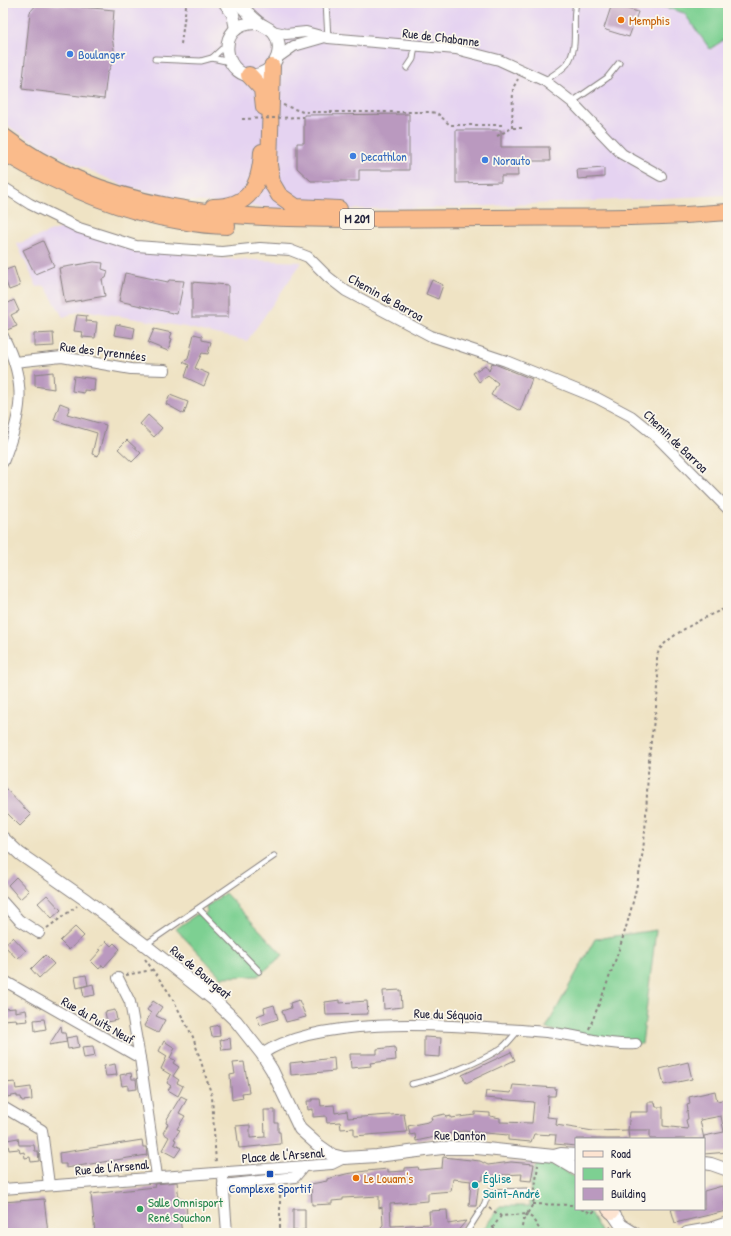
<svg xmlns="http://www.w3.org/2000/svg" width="731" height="1236" font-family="'Patrick Hand',sans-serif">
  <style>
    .built { fill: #e5d3f1 }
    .green { fill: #7dd092; stroke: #507966 }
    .building { fill: #ba99bf }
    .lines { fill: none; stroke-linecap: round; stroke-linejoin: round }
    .service-casing { stroke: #888280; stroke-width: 7 }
    .minor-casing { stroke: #888280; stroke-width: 12 }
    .tertiary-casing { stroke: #888280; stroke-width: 14 }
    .secondary-casing { stroke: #888280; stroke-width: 16 }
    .trunk-casing { stroke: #888280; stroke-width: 18 }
    .path { stroke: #888280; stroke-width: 2; stroke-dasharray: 3 3; stroke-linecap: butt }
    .service { stroke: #fff; stroke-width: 5 }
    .minor { stroke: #fff; stroke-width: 10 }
    .tertiary { stroke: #fff; stroke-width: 12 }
    .secondary { stroke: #fde4d1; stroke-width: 14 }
    .trunk { stroke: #fabb8b; stroke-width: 16 }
    .path-bridge { stroke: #888280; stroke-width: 2; stroke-dasharray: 3 3; stroke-linecap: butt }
    .food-dot { fill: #e8710a; stroke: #fbf7ec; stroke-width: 1.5 }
    .shop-dot { fill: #3f7fe0; stroke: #fbf7ec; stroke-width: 1.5 }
    .transit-dot { fill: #1a4fb4; stroke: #fbf7ec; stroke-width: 1.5 }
    .culture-dot { fill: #0f9aa8; stroke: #fbf7ec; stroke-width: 1.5 }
    .leisure-dot { fill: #2e9e5b; stroke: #fbf7ec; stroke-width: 1.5 }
    .labels { text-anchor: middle; stroke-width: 3.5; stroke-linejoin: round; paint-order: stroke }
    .shield { fill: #fbf7ec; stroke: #636270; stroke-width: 1 }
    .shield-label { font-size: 12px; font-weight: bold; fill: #22223b }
    .food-label { font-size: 13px; fill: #c56008; stroke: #fbf7ec; text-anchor: start }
    .street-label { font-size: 13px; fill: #22223b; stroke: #fbf7ec }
    .shop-label { font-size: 13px; fill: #366cbe; stroke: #fbf7ec; text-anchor: start }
    .culture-label { font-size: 13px; fill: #0d838f; stroke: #fbf7ec; text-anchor: start }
    .transit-label { font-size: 13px; fill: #164399; stroke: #fbf7ec }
    .leisure-label { font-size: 13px; fill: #27864d; stroke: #fbf7ec; text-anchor: start }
  </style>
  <rect width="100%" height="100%" fill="#fbf7ec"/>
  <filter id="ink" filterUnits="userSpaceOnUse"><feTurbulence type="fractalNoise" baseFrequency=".025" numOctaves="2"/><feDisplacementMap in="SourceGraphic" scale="8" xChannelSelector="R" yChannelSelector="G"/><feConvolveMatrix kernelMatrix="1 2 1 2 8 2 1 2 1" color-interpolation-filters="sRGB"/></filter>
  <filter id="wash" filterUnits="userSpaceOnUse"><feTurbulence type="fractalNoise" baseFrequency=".012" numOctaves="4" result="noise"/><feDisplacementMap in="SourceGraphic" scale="16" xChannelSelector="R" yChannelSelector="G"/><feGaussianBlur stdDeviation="0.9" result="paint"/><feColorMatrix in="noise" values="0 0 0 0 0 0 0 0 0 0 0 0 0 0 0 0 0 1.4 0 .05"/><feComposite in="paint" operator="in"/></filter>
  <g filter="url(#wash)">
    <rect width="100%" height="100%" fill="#efe3c4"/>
    <!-- built -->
    <g class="built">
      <polygon points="3,3 652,3 684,13 710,49 728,37 728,195 443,208 290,210 185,200 124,186 74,163 17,132 3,122"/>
      <polygon points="66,226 148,249 229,259 302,262 247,341 185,327 83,310 63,317 45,286 37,287 17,244"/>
    </g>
    <!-- green -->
    <g class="green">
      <polygon points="652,3 728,3 728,37 710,49 684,13"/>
      <polygon points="225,893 283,955 258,976 221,977 176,929 197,914 202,916 207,912 206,907"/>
      <polygon points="656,930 642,1044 584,1041 546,1028 595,939"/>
      <path d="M537,1164L554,1165L576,1178V1209H588L602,1233H481L500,1206H530C530,1191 530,1176 537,1164Z"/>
    </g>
    <g id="blocks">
      <!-- building -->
      <g class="building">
        <polygon points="38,3 114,10 112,37 114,49 114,59 107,74 104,99 22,89 30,12"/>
        <polygon points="612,4 638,12 629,37 606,30 604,28"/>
        <polygon points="409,114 409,170 359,170 359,181 311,181 297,168 297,143 304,143 304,115"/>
        <polygon points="456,130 501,130 501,147 549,147 550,161 517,161 518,176 501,176 501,182 456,183"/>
        <polygon points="604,168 604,177 578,179 577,170"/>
        <polygon points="43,241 54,266 35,274 23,250"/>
        <polygon points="94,262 103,263 102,269 108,271 106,278 102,279 105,296 65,303 59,268"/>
        <polygon points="14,267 20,286 9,290 6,282 3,283 3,271"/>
        <polygon points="125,273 168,282 169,280 184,281 177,314 119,301"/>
        <polygon points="432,280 443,285 438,299 426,294"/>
        <polygon points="192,282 228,285 228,317 192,317"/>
        <polygon points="3,300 5,305 14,300 19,311 11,315 17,326 7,330 3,323"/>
        <polygon points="77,315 87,316 86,321 97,322 95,338 82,337 83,332 74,331"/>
        <polygon points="116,324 135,328 133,338 114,335"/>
        <polygon points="154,329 172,333 170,338 172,339 168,351 148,343"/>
        <polygon points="53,333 54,346 34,347 34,334"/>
        <polygon points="194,334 202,336 202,340 211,342 208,354 202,353 195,368 209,374 204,386 185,377 189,365 183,362 188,359"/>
        <polygon points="492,363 532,379 520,411 491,395 498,383 488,375 479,382 473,373 485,365 489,371"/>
        <polygon points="53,372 54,389 35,386 35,374"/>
        <polygon points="74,376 95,379 94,391 84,390 84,393 72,391"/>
        <polygon points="170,395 188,402 184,414 166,404"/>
        <polygon points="60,403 70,407 67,414 106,425 98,456 92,454 97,433 54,420"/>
        <polygon points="148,415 162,428 154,437 140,424"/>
        <polygon points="127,440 141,453 132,462 118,449"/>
        <polygon points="3,786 31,815 20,826 3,809"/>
        <polygon points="16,877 29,891 20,899 8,885"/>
        <polygon points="47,895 61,910 52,918 38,903"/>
        <polygon points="75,927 84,936 69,950 60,941"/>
        <polygon points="13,937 26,951 17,959 4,945"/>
        <polygon points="106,941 111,946 114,943 120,949 104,967 102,965 99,969 91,961 101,950 99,949"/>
        <polygon points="45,955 54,964 39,978 31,969"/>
        <polygon points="86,975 88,985 77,988 75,977"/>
        <polygon points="93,984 95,995 84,997 82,987"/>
        <polygon points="401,990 402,1007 384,1009 383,991"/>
        <polygon points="299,1000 306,1017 286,1022 282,1011 291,1008 290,1003"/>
        <polygon points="340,1000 340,1003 367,1001 368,1014 326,1015 325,1002"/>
        <polygon points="153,1001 162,1007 156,1016 165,1020 158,1033 144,1026 151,1013 147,1010"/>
        <polygon points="274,1005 278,1019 260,1025 257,1016 265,1013 264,1008"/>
        <polygon points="15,1008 15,1012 26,1010 28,1021 17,1022 16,1019 3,1020 4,1009"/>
        <polygon points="115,1010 117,1020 107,1022 105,1012"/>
        <polygon points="44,1019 46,1029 35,1031 34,1020"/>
        <polygon points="219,1025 220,1036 212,1037 210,1027"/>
        <polygon points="61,1026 62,1033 65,1033 67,1042 49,1045"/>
        <polygon points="77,1036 79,1047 68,1049 66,1038"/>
        <polygon points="424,1037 441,1038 440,1057 424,1056"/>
        <polygon points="230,1038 231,1049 222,1050 220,1040"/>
        <polygon points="164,1041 175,1048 170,1058 175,1060 173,1063 179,1067 173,1076 179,1080 177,1083 183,1086 178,1096 168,1090 171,1086 167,1083 171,1075 161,1069 167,1056 159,1051"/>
        <polygon points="93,1046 95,1056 84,1058 82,1047"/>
        <polygon points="395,1047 396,1060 370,1063 371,1066 351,1068 350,1054 377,1054 377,1049"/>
        <polygon points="511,1052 515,1060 466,1083 462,1075"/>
        <polygon points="334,1058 335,1071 291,1075 290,1063"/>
        <polygon points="244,1062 249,1092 242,1093 243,1098 232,1100 230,1075 235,1074 233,1063"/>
        <polygon points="688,1062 692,1079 664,1085 660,1069"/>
        <polygon points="115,1064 117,1075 106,1076 104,1066"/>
        <polygon points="131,1073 132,1079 136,1079 137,1089 128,1090 128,1085 122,1086 120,1075"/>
        <polygon points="15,1082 16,1089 31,1087 32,1100 22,1101 21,1097 17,1097 17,1095 7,1097 5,1083"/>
        <polygon points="513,1085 556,1088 555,1096 548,1096 547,1117 557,1118 556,1125 593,1131 628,1130 630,1112 648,1112 648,1102 655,1102 656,1107 663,1107 663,1126 688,1129 686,1120 688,1119 687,1111 688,1110 687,1105 690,1104 689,1097 715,1091 717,1101 727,1099 728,1106 728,1152 704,1154 704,1136 724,1132 721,1116 700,1120 704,1139 650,1139 650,1130 628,1130 629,1139 576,1139 576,1146 555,1144 556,1135 534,1134 531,1142 508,1140 508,1135 463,1131 416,1141 415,1134 410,1135 408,1126 428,1122 432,1120 431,1117 445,1114 446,1117 451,1116 451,1118 475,1115 475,1112 490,1113 490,1116 500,1118 500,1122 532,1123 534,1102 485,1098 486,1091 511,1093"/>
        <polygon points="181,1096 187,1099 179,1113 185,1116 177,1129 180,1130 174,1139 176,1140 174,1144 181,1148 175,1157 162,1150 169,1137 163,1133 168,1124 166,1123 167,1119"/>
        <polygon points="312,1099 320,1099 321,1106 334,1105 335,1113 347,1111 348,1118 404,1114 407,1132 354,1136 354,1128 341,1129 340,1122 327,1123 326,1116 313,1117 313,1109 308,1110 307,1101 312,1101"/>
        <polygon points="264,1110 275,1110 275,1123 278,1123 278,1132 280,1132 281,1144 239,1148 236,1126 250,1125 250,1138 265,1137"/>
        <polygon points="18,1138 19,1145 34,1145 35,1151 38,1151 39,1161 31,1162 30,1157 25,1158 24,1152 20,1153 19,1149 9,1150 7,1140"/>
        <polygon points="142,1140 143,1147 146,1147 147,1155 66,1168 66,1164 60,1164 59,1153"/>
        <polygon points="443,1157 480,1161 488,1165 511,1162 534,1164 531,1181 521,1180 522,1174 483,1176 483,1180 479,1181 476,1206 469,1206 471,1181 453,1179 451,1191 428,1193 428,1201 390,1204 391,1226 430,1224 429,1211 447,1210 448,1224 466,1221 456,1233 381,1233 381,1227 383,1225 382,1207 379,1208 379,1196 343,1198 343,1200 332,1201 332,1204 312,1205 311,1184 327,1181 327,1179 346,1174 366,1171 388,1169 388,1172 405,1171 405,1168 418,1167 419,1170 442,1168"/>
        <polygon points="177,1182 179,1200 186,1200 187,1218 180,1219 182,1233 95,1233 91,1194 155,1187 154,1184"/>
        <polygon points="722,1186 728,1197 728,1202 724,1201 726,1211 675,1223 671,1209 704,1209 704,1191"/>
        <polygon points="44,1199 48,1233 3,1233 3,1202"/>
        <polygon points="293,1209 305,1209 305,1230 293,1231"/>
      </g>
    </g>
  </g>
  <g filter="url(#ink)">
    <use href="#blocks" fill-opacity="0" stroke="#888280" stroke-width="1"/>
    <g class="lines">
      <!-- service casing -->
      <g class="service-casing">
        <g id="service">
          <polyline points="326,3 328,38"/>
          <polyline points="212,58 226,45"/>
          <polyline points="155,59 201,61 212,58 230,62"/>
          <polyline points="407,68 413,59 415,45"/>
          <path d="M545,81C552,75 561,71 567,64C580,46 571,23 576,3"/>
          <polyline points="572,102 607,78 619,63"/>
          <polyline points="199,909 259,971"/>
          <polyline points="145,945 274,856"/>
          <path d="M412,1084C439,1078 480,1063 503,1047C508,1043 513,1036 518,1031"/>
          <polyline points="466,1233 484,1205 489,1192 527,1191"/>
        </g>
      </g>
      <!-- minor casing -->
      <g class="minor-casing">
        <g id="minor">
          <polyline points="272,31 286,34 306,32 328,38 456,49 499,60 545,81 572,102 622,154 661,176"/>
          <polyline points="277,58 294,46 322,38"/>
          <polyline points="3,187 30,204 79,228 136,246 222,252 260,248 290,250 308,257 328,277 346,291 431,336 506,361 597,398 631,416 657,437 728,509"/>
          <path d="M3,336C28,384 22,414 3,462"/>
          <polyline points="14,362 62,357 131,369 165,370"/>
          <polyline points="3,902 19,920 39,933"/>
          <polyline points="118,978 130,1002 140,1058"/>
          <polyline points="3,980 140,1058 157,1176"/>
          <path d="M262,1054C317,1017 436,1024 501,1029C521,1030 541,1031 561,1034C587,1037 610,1046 636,1044"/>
          <polyline points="3,1107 42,1130 49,1185"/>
          <polyline points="223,1178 227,1233"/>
          <polyline points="223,1185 295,1177 304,1166"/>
          <polyline points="3,1189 332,1164 344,1158"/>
        </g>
      </g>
      <!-- tertiary casing -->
      <g class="tertiary-casing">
        <g id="tertiary">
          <polyline points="225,3 233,14 236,29"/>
          <path d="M238,3C245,9 250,16 258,22C262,26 268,27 273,32C285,47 277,68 260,74C224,86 210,20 259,23"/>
          <polyline points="3,838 20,854 86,900 145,945 213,999 236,1021 262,1054 272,1070 300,1129 318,1145 332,1155 344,1158 377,1156 442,1148 477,1148 554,1156 561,1154 576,1155"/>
          <polyline points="554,1156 576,1169"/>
          <polyline points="704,1163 711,1164 728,1170"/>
          <polyline points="612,1212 621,1225 634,1233"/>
          <polyline points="687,1233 710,1229 728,1223"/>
        </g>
      </g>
      <!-- secondary casing -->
      <g class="secondary-casing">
        <polyline id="secondary" points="609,1209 612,1212"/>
      </g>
      <!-- trunk casing -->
      <g class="trunk-casing">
        <g id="trunk">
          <polyline points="272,67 269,165 272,183 279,195 296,207 339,209"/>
          <polyline points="249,75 262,89 264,107"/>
          <path d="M3,136C104,213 229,219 351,219C396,219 441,218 486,218C566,217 648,219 728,212"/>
          <path d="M3,152C59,185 117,211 181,221C196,224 212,226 227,226"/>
          <path d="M213,207C250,207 260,186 262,152"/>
        </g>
      </g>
      <!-- path -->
      <g class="path">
        <polyline points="181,44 186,6"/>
        <polyline points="283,105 303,112 429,112 437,113 450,125 502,125"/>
        <polyline points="512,128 513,88 518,79"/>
        <polyline points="497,136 512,128 522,128"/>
        <polyline points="47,928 77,906"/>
        <polyline points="145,959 170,994 193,1037 212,1096 216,1164"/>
        <polyline points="126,975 152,970"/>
        <path d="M589,1029C615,965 639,901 645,831C647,804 647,777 650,750C652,729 657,708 658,686C659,676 655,663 658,653C662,638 713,612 728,608"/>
        <polyline points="280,1189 280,1233"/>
        <polyline points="533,1204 571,1205 576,1207"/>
        <polyline points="489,1208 501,1216"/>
        <polyline points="581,1209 592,1213 597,1209"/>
        <polyline points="493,1227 496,1233"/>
        <polyline points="489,1233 501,1216 527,1214 533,1204 538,1165"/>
        <polyline points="521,1233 523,1221 527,1214 532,1218 542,1233"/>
        <polyline points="599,1233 611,1227"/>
      </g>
      <!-- service -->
      <use href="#service" class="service"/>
      <!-- minor -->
      <use href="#minor" class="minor"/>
      <!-- tertiary -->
      <use href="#tertiary" class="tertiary"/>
      <!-- secondary -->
      <use href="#secondary" class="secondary"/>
      <!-- trunk -->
      <use href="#trunk" class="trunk"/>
      <!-- path-bridge -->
      <polyline class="path-bridge" points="242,119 304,117"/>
    </g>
  </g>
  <!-- markers -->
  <g class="food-dot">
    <circle cx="621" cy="20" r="4"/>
    <circle cx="356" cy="1178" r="4"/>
  </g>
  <g class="shop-dot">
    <circle cx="70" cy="54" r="4"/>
    <circle cx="353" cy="156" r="4"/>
    <circle cx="485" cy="160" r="4"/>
  </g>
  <rect class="transit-dot" x="266" y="1170" width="8" height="8" rx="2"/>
  <circle class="culture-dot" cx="475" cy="1185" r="4"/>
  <circle class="leisure-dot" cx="140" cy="1209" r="4"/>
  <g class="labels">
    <!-- shield labels -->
    <rect class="shield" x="340" y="209" width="34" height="20" rx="3"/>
    <g class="shield-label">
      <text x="357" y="223">M 201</text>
    </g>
    <!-- food labels -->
    <g class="food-label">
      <text x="629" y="25">Memphis</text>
      <text x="364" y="1183">Le Louam's</text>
    </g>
    <!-- street labels -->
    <g class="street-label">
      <text transform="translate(441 37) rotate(7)" y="5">Rue de Chabanne</text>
      <text transform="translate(386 297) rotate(29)" y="5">Chemin de Barroa</text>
      <text transform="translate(103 351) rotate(7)" y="5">Rue des Pyrennées</text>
      <text transform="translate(676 441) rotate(44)" y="5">Chemin de Barroa</text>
      <text transform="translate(201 972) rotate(40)" y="5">Rue de Bourgeat</text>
      <text transform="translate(448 1014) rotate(2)" y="5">Rue du Séquoia</text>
      <text transform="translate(98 1020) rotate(30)" y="5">Rue du Puits Neuf</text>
      <text transform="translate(460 1135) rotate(1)" y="5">Rue Danton</text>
      <text transform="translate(283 1155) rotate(-4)" y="5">Place de l'Arsenal</text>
      <text transform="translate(112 1167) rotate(-5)" y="5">Rue de l'Arsenal</text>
    </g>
    <!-- shop labels -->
    <g class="shop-label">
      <text x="78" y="59">Boulanger</text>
      <text x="361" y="161">Decathlon</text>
      <text x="493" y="165">Norauto</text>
    </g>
    <!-- culture labels -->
    <g class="culture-label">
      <text x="483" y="1183">Église<tspan x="483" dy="15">Saint-André</tspan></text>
    </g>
    <!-- transit labels -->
    <g class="transit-label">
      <text x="270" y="1193">Complexe Sportif</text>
    </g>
    <!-- leisure labels -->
    <g class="leisure-label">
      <text x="148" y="1207">Salle Omnisport<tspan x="148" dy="15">René Souchon</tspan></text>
    </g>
  </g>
  <!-- margin -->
  <rect width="731" height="1236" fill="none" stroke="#fbf7ec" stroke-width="16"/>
  <!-- legend -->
  <rect x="575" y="1138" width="130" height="72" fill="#fbf7ec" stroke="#a4a2a5"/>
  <rect x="583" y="1151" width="20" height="6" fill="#fde4d1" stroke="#a4a2a5"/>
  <text x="611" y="1158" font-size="12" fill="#22223b">Road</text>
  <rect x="583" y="1168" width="20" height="12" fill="#7dd092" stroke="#a4a2a5"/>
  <text x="611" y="1178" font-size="12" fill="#22223b">Park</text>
  <rect x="583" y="1188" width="20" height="12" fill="#ba99bf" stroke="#a4a2a5"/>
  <text x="611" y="1198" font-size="12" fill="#22223b">Building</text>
</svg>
